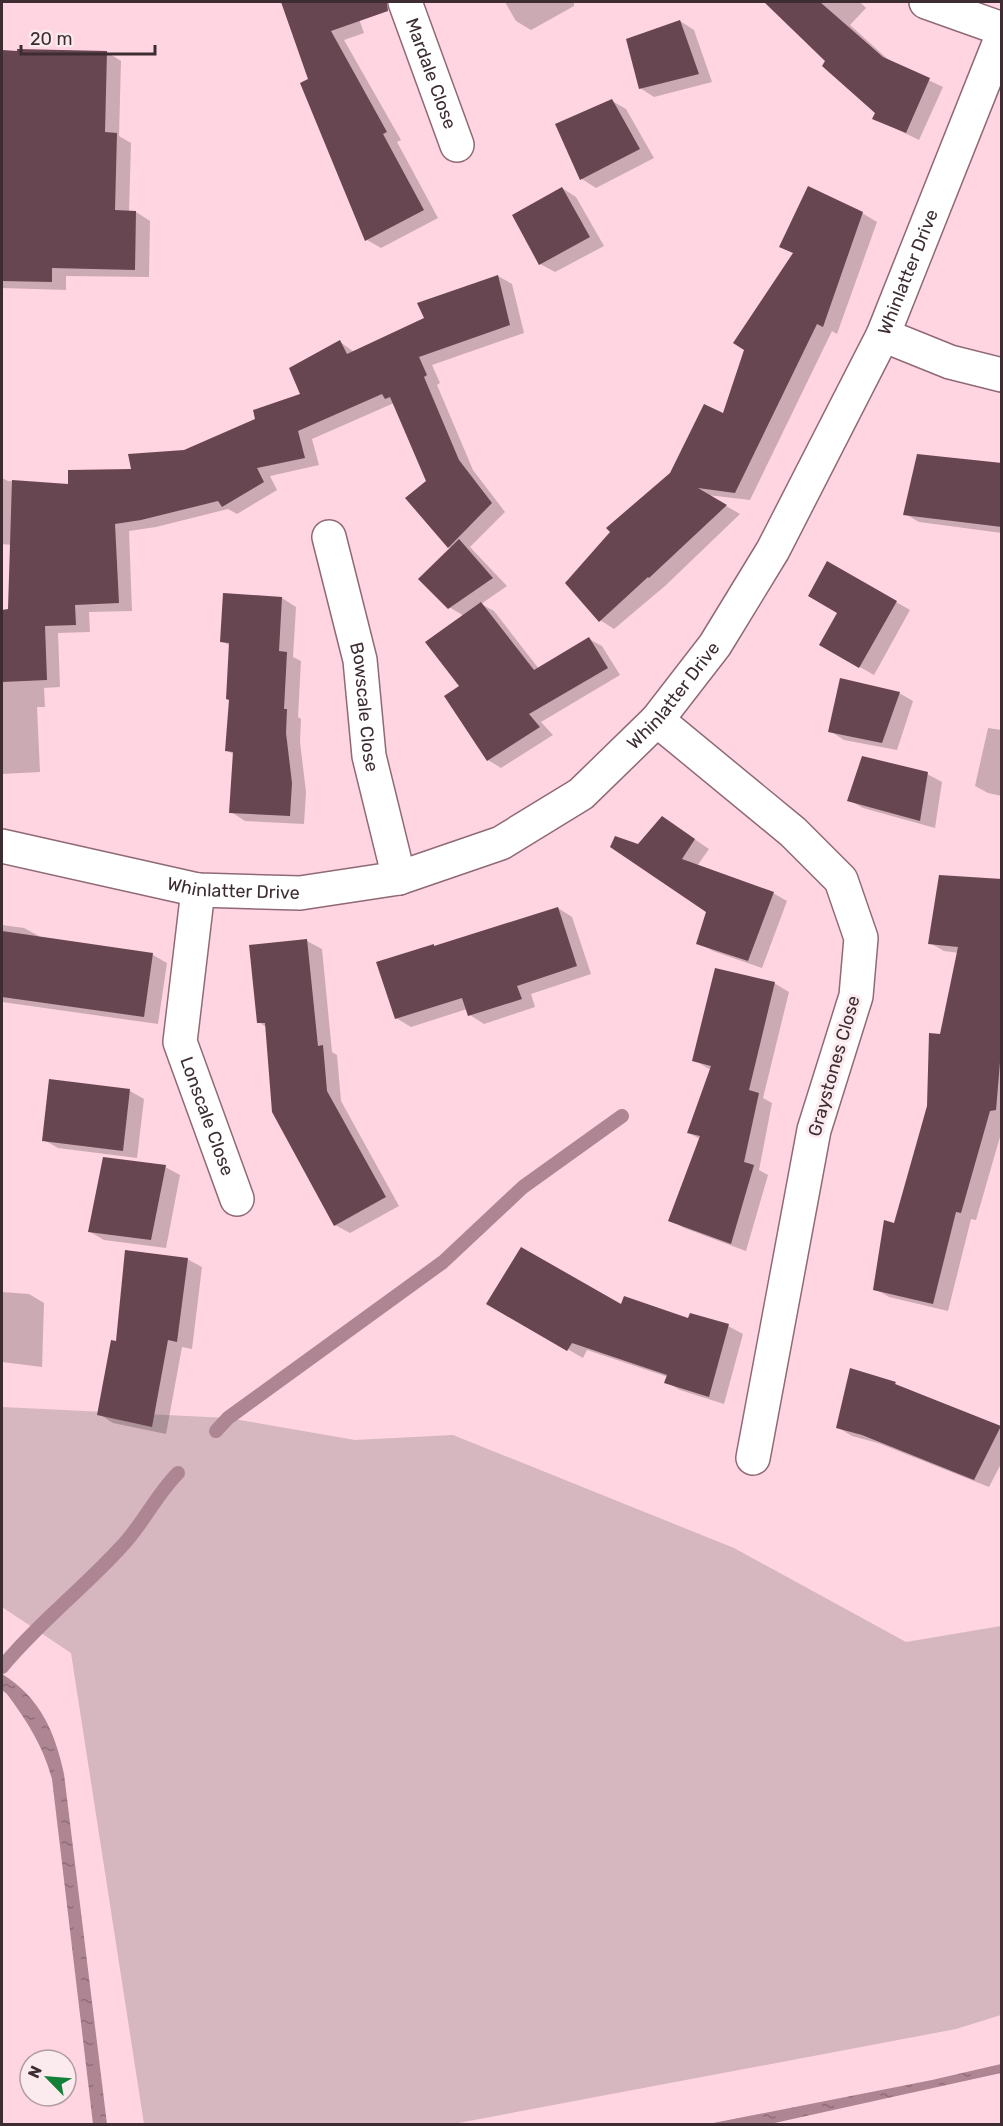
<svg xmlns="http://www.w3.org/2000/svg" width="1003" height="2126" font-family="Rubik,sans-serif">
  <style>
    .grass { fill: #d6b6bf }
    .water { fill: url(#water-ripples) }
    .shadow { fill: #0003 }
    .lines { fill: none; stroke-linecap: round; stroke-linejoin: round }
    .stream { stroke: #ae8592; stroke-width: 14 }
    .building { fill: #684651 }
    .minor-casing { stroke: #8f6a76; stroke-width: 36 }
    .minor { stroke: #fff; stroke-width: 33 }
    .labels { text-anchor: middle; stroke-width: 6; stroke-linejoin: round; paint-order: stroke }
    .street-label { font-size: 18px; fill: #3d2d32; stroke: #fbeaee }
  </style>
  <defs>
    <pattern id="water-ripples" width="26" height="14" patternUnits="userSpaceOnUse" patternTransform="scale(1.5)"><rect width="26" height="14" fill="#ae8592"/><path d="M2 4q2-2 4 0t4 0M15 11q2-2 4 0t4 0" fill="none" stroke="#8f6d78"/></pattern>
  </defs>
  <rect width="100%" height="100%" fill="#fed5e1"/>
  <!-- grass -->
  <polygon class="grass" points="2,1407 228,1418 355,1440 453,1435 734,1548 906,1642 1001,1626 1001,2015 956,2029 453,2124 144,2124 71,1653 2,1607"/>
  <!-- water -->
  <g class="water">
    <path d="M2,1674C40,1697 55,1732 64,1774L107,2124H93L52,1779C43,1746 27,1721 7,1694L2,1690Z"/>
    <polygon points="1001,2064 1001,2073 770,2124 708,2124 932,2080"/>
  </g>
  <!-- shadow -->
  <g class="shadow">
    <polygon points="283,2 353,2 364,33 344,40 401,140 397,142 438,218 381,248 367,240"/>
    <polygon points="505,2 574,2 574,6 531,30 516,21"/>
    <polygon points="784,2 860,2 866,8 850,25 892,63 943,87 919,140 874,118 876,112 827,60"/>
    <polygon points="680,21 694,30 712,82 654,97 640,88"/>
    <polygon points="2,51 107,52 121,61 119,136 131,143 129,212 136,212 150,221 149,277 66,276 66,290 2,288 2,232 64,233 68,109 2,108"/>
    <polygon points="612,101 626,109 654,158 596,188 582,179 557,124"/>
    <polygon points="562,188 576,197 604,246 555,272 540,264"/>
    <polygon points="862,213 877,222 837,334 832,331 750,500 707,495 740,514 665,586 614,629 600,620 671,474 724,415"/>
    <polygon points="498,276 512,284 524,333 432,365 440,383 437,385 473,470 505,512 470,547 507,586 481,604 494,611 539,669 589,639 602,646 620,675 541,722 553,735 501,768 488,760 461,686 464,616 449,607 451,549 449,547 427,481 394,403 312,439 319,465 270,476 277,490 237,514 228,509 156,527 129,531 132,611 89,612 90,632 58,633 60,687 44,688 45,707 37,707 40,772 2,774 2,629 5,629 9,611 11,545 2,544 2,478 8,481 70,485 133,470 184,452 257,419 302,395 340,342 354,352 426,319"/>
    <polygon points="1002,465 1002,533 919,522 905,514"/>
    <polygon points="828,563 910,610 874,675 821,645 839,613"/>
    <polygon points="225,594 282,598 296,607 293,657 301,661 298,717 301,719 300,742 306,792 304,824 245,821 231,812 235,755 226,750 230,700 231,646 221,641"/>
    <polygon points="899,693 913,701 897,750 844,740 830,731"/>
    <polygon points="988,728 1002,730 1002,796 988,793 975,786"/>
    <polygon points="927,774 942,782 935,828 863,808 849,800"/>
    <polygon points="662,817 709,849 697,866 773,893 787,901 762,968 713,951 698,943 707,911 638,846"/>
    <polygon points="1002,880 1002,1130 976,1220 971,1219 948,1311 889,1297 875,1289 895,1225 929,1106 959,953 944,951 930,943"/>
    <polygon points="558,908 572,917 591,974 531,994 535,1007 484,1024 470,1015 467,1009 411,1027 396,1018 436,947"/>
    <polygon points="2,925 24,928 39,936 38,938 153,955 167,963 158,1024 2,1002"/>
    <polygon points="307,941 322,949 332,1052 337,1055 341,1101 399,1206 350,1233 335,1225 266,1027 259,1022"/>
    <polygon points="774,983 789,992 763,1098 772,1103 759,1170 768,1175 746,1251 684,1228 670,1220 700,1139 689,1133 711,1070 694,1060"/>
    <polygon points="130,1091 144,1099 137,1158 58,1148 44,1140"/>
    <polygon points="165,1167 180,1175 166,1248 104,1240 90,1232"/>
    <polygon points="187,1259 202,1267 192,1349 182,1347 166,1434 113,1423 99,1414 117,1343"/>
    <polygon points="2,1292 29,1294 44,1303 42,1367 2,1362"/>
    <polygon points="488,1304 622,1306 728,1326 743,1334 724,1404 680,1390 666,1382 668,1377 587,1350 583,1358"/>
    <polygon points="895,1384 1002,1428 1002,1462 989,1487 878,1443 852,1436 837,1427"/>
  </g>
  <g class="lines">
    <!-- stream -->
    <g class="stream">
      <polyline points="216,1431 228,1418 443,1262 523,1187 622,1116"/>
      <path d="M2,1667C38,1623 84,1588 122,1546C143,1524 156,1495 178,1473"/>
    </g>
  </g>
  <!-- building -->
  <g class="building">
    <polygon points="281,2 387,2 388,11 331,31 387,132 383,134 424,210 365,241 300,83 308,79"/>
    <polygon points="764,2 820,2 883,57 930,78 906,133 872,119 875,113 822,66 825,61"/>
    <polygon points="680,20 699,74 639,89 626,39"/>
    <polygon points="17,49 107,51 105,132 117,133 115,210 136,211 135,270 52,268 52,282 2,281 2,50 17,51"/>
    <polygon points="612,99 640,149 580,180 555,124"/>
    <polygon points="808,186 863,212 823,327 817,324 735,493 698,488 727,505 649,578 648,577 599,622 565,583 610,532 606,528 670,473 704,404 723,413 744,350 733,343 793,253 779,247"/>
    <polygon points="562,187 590,237 539,265 512,215"/>
    <polygon points="498,275 510,325 419,357 427,375 424,377 459,460 492,503 448,548 405,498 426,481 390,397 385,399 382,394 298,431 305,458 257,468 264,482 222,507 218,501 141,520 115,524 119,603 75,605 76,625 45,626 47,680 2,682 2,610 8,609 12,480 68,484 68,470 131,469 128,454 184,450 255,419 253,410 300,394 289,368 340,340 347,354 424,318 417,303"/>
    <polygon points="917,454 1002,463 1002,527 903,515"/>
    <polygon points="459,539 493,578 448,609 418,579"/>
    <polygon points="827,561 897,601 859,668 819,645 837,613 808,596"/>
    <polygon points="223,593 282,597 279,651 287,652 284,709 287,709 286,733 292,783 290,816 229,813 233,752 225,751 229,700 226,699 229,643 220,642"/>
    <polygon points="481,602 534,670 589,637 608,668 529,714 540,727 487,761 444,696 459,686 425,642"/>
    <polygon points="840,678 900,692 882,743 828,732"/>
    <polygon points="862,756 928,772 920,821 847,801"/>
    <polygon points="662,816 695,839 682,859 774,892 748,961 696,944 706,912 610,847 615,836 638,844"/>
    <polygon points="939,875 1002,879 1002,1038 996,1110 990,1111 961,1213 956,1212 933,1304 873,1290 884,1220 894,1223 927,1106 929,1033 940,1034 958,947 928,944"/>
    <polygon points="558,907 577,966 517,986 522,999 468,1016 462,998 395,1019 376,962 434,944 434,946"/>
    <polygon points="2,931 153,953 144,1017 2,997"/>
    <polygon points="307,939 318,1046 323,1045 327,1091 386,1197 334,1226 272,1112 265,1023 257,1023 249,945"/>
    <polygon points="715,968 775,982 749,1090 759,1093 744,1162 754,1165 731,1244 668,1221 700,1136 687,1133 711,1066 692,1061"/>
    <polygon points="49,1079 130,1089 123,1151 42,1141"/>
    <polygon points="103,1157 166,1165 151,1240 88,1232"/>
    <polygon points="521,1247 621,1304 624,1296 688,1318 690,1313 729,1324 709,1397 664,1383 667,1375 572,1343 567,1351 486,1304"/>
    <polygon points="125,1250 188,1258 177,1342 168,1340 152,1427 97,1415 111,1340 116,1341"/>
    <polygon points="850,1368 896,1382 895,1384 1001,1426 974,1480 862,1435 836,1428"/>
  </g>
  <g class="lines">
    <!-- minor casing -->
    <g class="minor-casing">
      <g id="minor">
        <path id="s1" d="M405,2L457,145"/>
        <polyline points="926,2 1002,29"/>
        <polyline points="883,335 950,362 1002,375"/>
        <path id="s2" d="M329,537L360,660L369,756L399,878"/>
        <polyline points="657,720 793,832 841,880 861,938 856,996 814,1130 753,1458"/>
        <path id="s3" d="M2,846L198,890L300,893L399,878L501,843L581,794L657,720L715,645L773,550L883,335L1002,36"/>
        <path id="s4" d="M198,890L180,1042L237,1199"/>
      </g>
    </g>
    <!-- minor -->
    <use href="#minor" class="minor"/>
  </g>
  <g class="labels">
    <!-- street labels -->
    <g class="street-label">
      <text dy="6" stroke="none"><textPath href="#s1" startOffset="76">Mardale Close</textPath></text>
      <text dy="6" stroke="none"><textPath href="#s3" startOffset="1226">Whinlatter Drive</textPath></text>
      <text dy="6" stroke="none"><textPath href="#s3" startOffset="740">Whinlatter Drive</textPath></text>
      <text dy="6" stroke="none"><textPath href="#s2" startOffset="174">Bowscale Close</textPath></text>
      <text dy="6" stroke="none"><textPath href="#s3" startOffset="236">Whinlatter Drive</textPath></text>
      <text transform="translate(834 1066) rotate(-74)" y="6">Graystones Close</text>
      <text dy="6" stroke="none"><textPath href="#s4" startOffset="232">Lonscale Close</textPath></text>
    </g>
  </g>
  <!-- border -->
  <rect width="1003" height="2126" fill="none" stroke="#3d2d32" stroke-width="6"/>
  <!-- north arrow -->
  <g transform="translate(48 2078) rotate(295)"><circle r="28" fill="#fbeaee" stroke="#af9ea3" stroke-width="1.5"/>
  <path d="M0-4.5L10 22L0 15L-10 22Z" fill="#138037"/>
  <text y="-9" font-size="16" font-weight="bold" text-anchor="middle" fill="#3d2d32">N</text>
  </g>
  <!-- scale -->
  <path d="M21 45v9h134v-9" fill="none" stroke="#3d2d32" stroke-width="3"/>
  <text x="30" y="45" font-size="18" fill="#3d2d32" stroke="#fbeaee" stroke-width="4.5" paint-order="stroke">20 m</text>
</svg>
